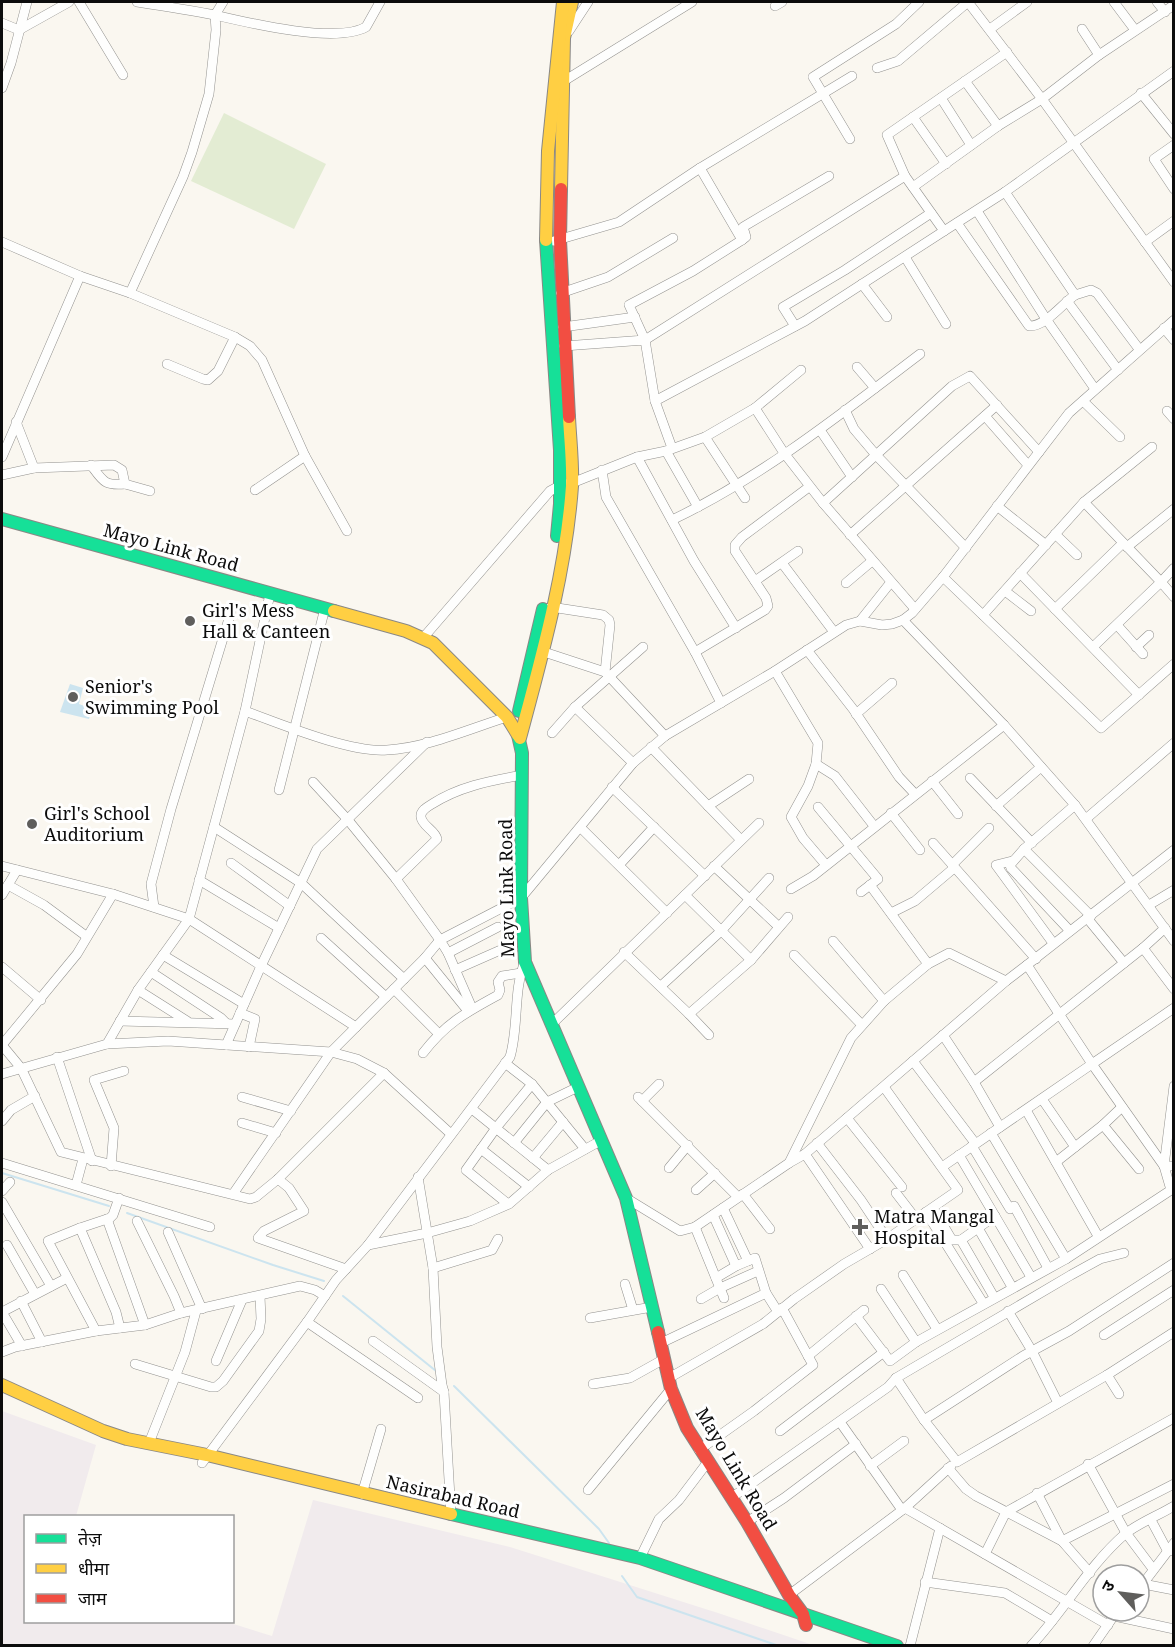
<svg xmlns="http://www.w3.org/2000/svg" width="1175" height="1647" font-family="'Noto Serif','Noto Sans Devanagari',serif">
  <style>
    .industrial { fill: #f1ebed }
    .green { fill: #e3ecd3 }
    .water { fill: #cce4ef }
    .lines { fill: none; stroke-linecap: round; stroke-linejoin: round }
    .stream { stroke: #cce4ef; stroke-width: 2 }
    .street-casing { stroke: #93928f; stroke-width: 10 }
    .fast-casing { stroke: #8a8885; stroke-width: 14 }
    .slow-casing { stroke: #8a8885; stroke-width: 14 }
    .jam-casing { stroke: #8a8885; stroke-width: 14 }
    .street { stroke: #fefefd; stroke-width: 9 }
    .fast { stroke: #16e098; stroke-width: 12 }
    .slow { stroke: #ffcf43; stroke-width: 12 }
    .jam { stroke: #f24e42; stroke-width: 12 }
    .poi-dot { fill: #5f5e5c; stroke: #fff; stroke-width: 2 }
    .labels { text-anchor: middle; stroke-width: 6; stroke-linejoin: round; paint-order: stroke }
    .street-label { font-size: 18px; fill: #0c0c0c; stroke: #fff }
    .poi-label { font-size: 18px; fill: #0c0c0c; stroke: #fff; text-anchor: start }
  </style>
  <rect width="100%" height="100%" fill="#faf7f0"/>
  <!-- industrial -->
  <polygon class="industrial" points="2,1411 96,1445 76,1516 26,1516 26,1622 227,1622 272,1636 313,1500 510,1547 718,1613 813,1645 2,1645"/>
  <!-- green -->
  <polygon class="green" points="224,113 326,164 294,229 191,181"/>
  <!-- water -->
  <polygon class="water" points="70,684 83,688 79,704 92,709 89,719 60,712"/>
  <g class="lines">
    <!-- stream -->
    <g class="stream">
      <polyline points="2,1173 109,1206"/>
      <polyline points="127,1213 273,1265 324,1281"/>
      <polyline points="343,1296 436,1371"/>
      <polyline points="454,1386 599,1529 609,1543"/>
      <polyline points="622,1576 637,1597 779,1646"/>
    </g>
    <!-- street casing -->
    <g class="street-casing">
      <g id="street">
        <polyline points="79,2 123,75"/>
        <path d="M137,2C163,6 189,10 215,15C249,23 336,44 366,27L380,2"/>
        <polyline points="968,2 1042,99 1174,282"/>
        <polyline points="1114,2 1135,30"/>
        <polyline points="1157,2 1165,12"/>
        <polyline points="775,6 782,2"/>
        <polyline points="2,23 19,30 69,2"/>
        <polyline points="990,29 1027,2"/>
        <polyline points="1082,29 1099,55"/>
        <polyline points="569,31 588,2"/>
        <polyline points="877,68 898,61 968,2"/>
        <polyline points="965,81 998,126"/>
        <polyline points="559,84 692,2"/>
        <polyline points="2,88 11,63 27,2"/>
        <polyline points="1141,93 1174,134"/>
        <polyline points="941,98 971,145"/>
        <polyline points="913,117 946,164"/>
        <polyline points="850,139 813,77 896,24 919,2"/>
        <polyline points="1174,145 1154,159 1174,189"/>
        <polyline points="700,168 742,240"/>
        <polyline points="905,176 887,135 1007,52"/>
        <polyline points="913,187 998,126 1042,99 1099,55 1174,5"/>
        <polyline points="1005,192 1075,295 1091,290 1097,293 1139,349"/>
        <polyline points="977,211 1046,319 1095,389"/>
        <path d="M957,223L1029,326C1045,327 1062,304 1075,295"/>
        <polyline points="944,231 1005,192 1174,71"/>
        <polyline points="554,241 619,222 700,168 852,76"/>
        <polyline points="2,242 80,276 130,293 235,337 250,346 262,360 305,456 347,531"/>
        <polyline points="1145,242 1174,221"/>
        <polyline points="905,257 946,324"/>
        <polyline points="862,284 887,317"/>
        <polyline points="130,293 183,177 192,152 209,94 216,30 215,15 223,2"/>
        <polyline points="561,293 608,277 673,238"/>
        <polyline points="1067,301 1118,370"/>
        <polyline points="795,326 783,307 845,270 931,213"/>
        <polyline points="563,327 635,317"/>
        <polyline points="1164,328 1174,340"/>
        <polyline points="564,346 645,340 905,176 944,231 805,321 655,401 645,340 629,305 693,271 742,240 746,237 743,227 829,176"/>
        <polyline points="167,364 203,379 208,380 218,371 235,337"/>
        <polyline points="857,367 875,388"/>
        <polyline points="655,401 672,448"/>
        <polyline points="1083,401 1120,437"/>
        <polyline points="755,408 784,453 823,503 952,386 970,376 1039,452"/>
        <polyline points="845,410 854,429 876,455 966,548"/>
        <polyline points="1167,411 1174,419"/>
        <polyline points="985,416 1028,465"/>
        <polyline points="16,422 34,468"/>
        <polyline points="820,430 852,477"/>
        <polyline points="705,437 745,498"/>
        <polyline points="666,451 698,507"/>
        <polyline points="2,457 80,276"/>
        <polyline points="637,457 694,561 736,628"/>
        <path d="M91,465C103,481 104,486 125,484"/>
        <polyline points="602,470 606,497 695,652 721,703"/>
        <polyline points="2,475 34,468 114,465 122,470 125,484 150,491"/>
        <polyline points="255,490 305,456"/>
        <polyline points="1084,502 1161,582 1174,568"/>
        <polyline points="823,503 915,609"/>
        <polyline points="997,506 1046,545"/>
        <path d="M672,520C762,477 841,414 920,354"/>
        <polyline points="1055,534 1077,555"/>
        <polyline points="850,535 997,405"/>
        <polyline points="1127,547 1174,509"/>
        <polyline points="782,563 834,632"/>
        <polyline points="1020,573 1139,695"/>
        <polyline points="943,577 1101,728 1174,664"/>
        <polyline points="755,581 798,551"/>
        <polyline points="846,583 872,561"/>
        <polyline points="1005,591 1031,611"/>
        <polyline points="551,607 603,615 609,620 610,625 605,672"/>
        <polyline points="1055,609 1123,543"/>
        <polyline points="983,615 1084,502 1152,447"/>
        <polyline points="903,620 1004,725 1075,805 1174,941"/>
        <polyline points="860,621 891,582"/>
        <polyline points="1117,625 1143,654"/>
        <polyline points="423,638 550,491 561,485 572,483 637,457 666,451 705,437 755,408 801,370"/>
        <polyline points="1093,647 1161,582 1174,597"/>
        <polyline points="1136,647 1149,635"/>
        <polyline points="807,650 853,709 899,777 915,794"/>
        <polyline points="541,651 605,672 665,736"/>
        <polyline points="695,652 765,610 768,606 766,598 735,551 735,545 742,537 809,487"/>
        <polyline points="775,671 818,743 816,764 808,786 791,817 803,838 826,865"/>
        <polyline points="575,707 633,763"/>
        <path d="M245,711C281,724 350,753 387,750C426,748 469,729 507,717"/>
        <polyline points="856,714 892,683"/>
        <polyline points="552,733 575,707 643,647"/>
        <polyline points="651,747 741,840"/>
        <polyline points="816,764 835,776 874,826"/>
        <polyline points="970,778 1032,843"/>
        <polyline points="932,781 958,814"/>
        <polyline points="313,782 348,820 396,879 440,940 448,953 472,1008"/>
        <polyline points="612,787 705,876"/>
        <polyline points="279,790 325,608"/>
        <polyline points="708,806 749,779"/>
        <polyline points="996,806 1041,767"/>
        <polyline points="818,807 878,879 861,892"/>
        <polyline points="891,813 920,850"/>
        <polyline points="1087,818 1174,743"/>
        <polyline points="214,827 301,883 404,979"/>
        <polyline points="581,828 667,913"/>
        <polyline points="933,843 1036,959"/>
        <polyline points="1024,849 1091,916"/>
        <polyline points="1174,850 1027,965 1092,1064 1174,1008"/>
        <polyline points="1012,861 996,865 1053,943"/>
        <polyline points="231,863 290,906"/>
        <polyline points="619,865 654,827"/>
        <polyline points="952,865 989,828"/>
        <polyline points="2,866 113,894 189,919 356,1027"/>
        <polyline points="714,866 778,926"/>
        <path d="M396,879L437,839C435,830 422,826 421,817C420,811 427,807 432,804C460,786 490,781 522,775"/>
        <polyline points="199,880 279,928"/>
        <polyline points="8,885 44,905 86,936"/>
        <polyline points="870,885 928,964"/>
        <polyline points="791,889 813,876 1004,725"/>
        <polyline points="113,894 77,954 2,1045 21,1068 61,1152 250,1199 256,1197 278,1179 384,1073"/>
        <polyline points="2,895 17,870"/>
        <polyline points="685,895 751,960"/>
        <polyline points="1149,905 1174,890"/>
        <polyline points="154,907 151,884 171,809 231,612"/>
        <polyline points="891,913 915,901 954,868"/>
        <polyline points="1087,918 1124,963"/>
        <polyline points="1070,931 1011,868 1010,865 1024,849 1075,805"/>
        <polyline points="321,938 386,997"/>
        <polyline points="833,941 884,1001"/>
        <polyline points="1143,948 1174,989"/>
        <polyline points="624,952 689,1014 709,1035"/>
        <polyline points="448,953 498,927"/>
        <polyline points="163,955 244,1004"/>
        <polyline points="794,955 862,1025"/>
        <polyline points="425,958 468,1011"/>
        <polyline points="2,967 41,1000"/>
        <polyline points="455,970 505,948"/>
        <polyline points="151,972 221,1018 226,1023"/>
        <polyline points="661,986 721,931 769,878"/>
        <polyline points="394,989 438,1033"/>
        <polyline points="138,990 187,1021"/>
        <polyline points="240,1013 255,1019 249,1047"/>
        <polyline points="689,1014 751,960 788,917"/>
        <polyline points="120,1021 235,1024"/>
        <polyline points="552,1024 759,823"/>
        <polyline points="943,1035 974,1082 1000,1127"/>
        <polyline points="107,1044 138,990 189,919 245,711 270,594"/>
        <polyline points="226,1045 261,966 317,849 427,742"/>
        <path d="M423,1053C446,1023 465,1013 498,995L500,990L498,982L502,976L521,973"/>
        <polyline points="57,1057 92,1161"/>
        <polyline points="913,1061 975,1143"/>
        <polyline points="505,1063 532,1084 585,1149"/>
        <polyline points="2,1074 107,1044 168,1041 331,1052 357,1059 384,1073 451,1134"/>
        <polyline points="974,1082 1143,948 1165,928"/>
        <polyline points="242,1097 291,1111"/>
        <polyline points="638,1097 738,1197"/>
        <polyline points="1042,1099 1075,1147"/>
        <polyline points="642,1101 659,1084"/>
        <polyline points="472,1109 548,1170"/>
        <polyline points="1026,1110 1098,1236"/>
        <polyline points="847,1118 902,1187"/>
        <polyline points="2,1121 11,1110 35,1096"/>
        <polyline points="242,1123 276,1133"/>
        <polyline points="1103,1125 1139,1169"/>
        <polyline points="991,1133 1066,1259"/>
        <polyline points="514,1143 547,1102 578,1087"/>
        <polyline points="817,1143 861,1200 887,1239"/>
        <polyline points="972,1146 1010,1209"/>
        <polyline points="481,1149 529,1187"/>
        <polyline points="805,1154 870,1249"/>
        <polyline points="959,1155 1031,1277"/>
        <polyline points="533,1158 563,1122"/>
        <polyline points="1056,1162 1103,1125 1122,1107"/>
        <polyline points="2,1163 210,1227"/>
        <polyline points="789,1163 805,1154 1006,981 1027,965"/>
        <polyline points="111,1166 114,1128 94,1080 124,1071"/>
        <polyline points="942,1167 1092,1064 1164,1166 1174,1086"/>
        <polyline points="669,1168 688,1145"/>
        <polyline points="418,1177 433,1268 437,1347 442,1385 444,1392 451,1515"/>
        <polyline points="278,1179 289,1188 304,1211 264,1231 258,1238 346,1269"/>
        <polyline points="76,1185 83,1159"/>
        <polyline points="696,1190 715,1173"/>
        <polyline points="2,1191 10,1182"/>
        <polyline points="896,1193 916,1219"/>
        <polyline points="233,1194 331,1052 425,958 440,940 521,898 633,763 665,736 775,671 846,625 860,621 882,625 892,624 903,620 912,613 943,577 1069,413 1174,320"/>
        <polyline points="743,1194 770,1229"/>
        <polyline points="626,1198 680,1231 695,1227 789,1163 851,1038 884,1001 928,964 949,953 1006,981"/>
        <polyline points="2,1202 51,1286"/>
        <polyline points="508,1204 466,1170 496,1128 532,1084"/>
        <polyline points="1014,1206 1048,1268"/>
        <polyline points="723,1208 748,1261"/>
        <polyline points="933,1208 952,1240 961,1240 994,1297"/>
        <polyline points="926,1212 983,1303"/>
        <polyline points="713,1215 736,1266"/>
        <polyline points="107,1219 145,1325"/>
        <polyline points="137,1221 174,1296 181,1313"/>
        <polyline points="695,1227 724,1298"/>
        <polyline points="80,1228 116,1312 120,1328"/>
        <polyline points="978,1228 1012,1287"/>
        <polyline points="168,1232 202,1309"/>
        <polyline points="961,1240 995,1216"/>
        <polyline points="7,1245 35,1294"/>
        <polyline points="368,1245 427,1233 470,1221 509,1204 548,1170 602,1140"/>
        <polyline points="433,1268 492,1250 498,1239"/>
        <polyline points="903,1275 937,1329"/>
        <polyline points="716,1278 736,1266 755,1258 766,1293 778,1312"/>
        <polyline points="625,1284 633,1310"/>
        <polyline points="881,1289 916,1342"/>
        <polyline points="701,1299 720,1288 758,1271"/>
        <polyline points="21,1301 42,1342"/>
        <polyline points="1008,1311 1032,1351 1058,1403"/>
        <polyline points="2,1312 67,1278"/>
        <polyline points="2,1312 22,1346"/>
        <polyline points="856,1316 890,1361 916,1342 1066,1259 1171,1190 1164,1166 1174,1166"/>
        <polyline points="590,1318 652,1307"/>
        <polyline points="307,1322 418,1398"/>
        <polyline points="96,1331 48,1241 80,1228 110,1218 113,1215 119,1198"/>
        <polyline points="1104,1335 1174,1290"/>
        <polyline points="373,1341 444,1392"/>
        <polyline points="661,1343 766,1293"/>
        <polyline points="2,1352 15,1347 96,1331 145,1325 181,1313 300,1286 315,1290 325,1296"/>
        <polyline points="808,1356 864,1310"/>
        <polyline points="216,1361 242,1300"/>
        <polyline points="135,1364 211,1387 216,1387 223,1381 259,1331 261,1319 260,1296"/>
        <polyline points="1107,1375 1119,1394"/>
        <polyline points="669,1378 763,1324 794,1299 844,1264 887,1239 958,1190 884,1087"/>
        <polyline points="896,1378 924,1420 957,1462 1107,1375 1174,1332"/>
        <polyline points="593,1384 630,1378 664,1359"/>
        <polyline points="924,1420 1023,1356 1069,1331 1174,1263"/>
        <polyline points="840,1422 902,1510"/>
        <polyline points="780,1431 884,1352"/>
        <polyline points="149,1443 185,1352 196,1311"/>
        <polyline points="699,1450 754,1411 813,1365 782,1308"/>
        <path d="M202,1463L307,1322L336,1280L368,1245L510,1057C519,1027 513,989 525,962"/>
        <polyline points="1088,1464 1126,1533 1153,1569"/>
        <polyline points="870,1466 904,1441"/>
        <polyline points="948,1468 966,1489 976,1496 1062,1541 1174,1484"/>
        <polyline points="588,1490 671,1389"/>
        <polyline points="1037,1493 1062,1541 1090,1573"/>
        <polyline points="362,1494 381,1429"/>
        <polyline points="731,1498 888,1387 896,1378 1071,1275 1100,1259 1124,1253"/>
        <polyline points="905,1508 1108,1625"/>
        <polyline points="1151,1520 1167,1550 1171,1551"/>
        <polyline points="747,1522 784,1498 856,1444"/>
        <polyline points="985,1554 1006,1512 1174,1418"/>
        <polyline points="640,1558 659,1519 679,1500 707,1463"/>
        <polyline points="925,1582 1005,1593 1052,1621"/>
        <polyline points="1143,1584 1174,1590"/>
        <polyline points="1139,1589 1174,1543"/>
        <polyline points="789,1595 905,1508 951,1466"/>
        <polyline points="1114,1616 1174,1629"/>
        <polyline points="910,1646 940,1528"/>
        <path d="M1031,1646C1064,1611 1088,1566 1125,1534C1137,1524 1159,1515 1174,1506"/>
        <polyline points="1093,1646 1111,1620"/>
      </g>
    </g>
    <!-- fast casing -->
    <g class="fast-casing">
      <g id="fast">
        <polyline points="546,240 560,450 560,504 557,536"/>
        <polyline points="2,519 334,611"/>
        <polyline points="519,711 543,609"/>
        <polyline points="518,735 522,753 521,898 525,962 626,1198 658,1332"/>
        <polyline points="451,1514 640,1558 897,1646"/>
      </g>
    </g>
    <!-- slow casing -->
    <g class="slow-casing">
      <g id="slow">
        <polyline points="561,189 564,38 572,2"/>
        <polyline points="546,240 548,151 563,2"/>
        <polyline points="334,611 406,631 433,643 507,717 518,735"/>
        <path d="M520,738C542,656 566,571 572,486C573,463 570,439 569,417"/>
        <polyline points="2,1385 103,1431 127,1439 207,1455 451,1514"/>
      </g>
    </g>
    <!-- jam casing -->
    <g class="jam-casing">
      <g id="jam">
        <polyline points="561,189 560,240 569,417"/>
        <polyline points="658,1332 671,1389 687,1428 747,1522 789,1595 803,1614 806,1625"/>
      </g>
    </g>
    <!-- street -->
    <use href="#street" class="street"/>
    <!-- fast -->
    <use href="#fast" class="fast"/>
    <!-- slow -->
    <use href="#slow" class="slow"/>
    <!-- jam -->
    <use href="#jam" class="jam"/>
  </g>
  <!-- markers -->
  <g class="poi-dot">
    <circle cx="190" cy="621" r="6"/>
    <circle cx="73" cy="697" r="6"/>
    <circle cx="32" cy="824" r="6"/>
    <path d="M857 1218h6v6h6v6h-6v6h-6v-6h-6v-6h6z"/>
  </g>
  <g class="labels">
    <!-- street labels -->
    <g class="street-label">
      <text transform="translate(171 548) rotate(15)" y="6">Mayo Link Road</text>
      <text transform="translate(507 888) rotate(-91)" y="6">Mayo Link Road</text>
      <text transform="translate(736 1469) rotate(59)" y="6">Mayo Link Road</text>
      <text transform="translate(453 1497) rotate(13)" y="6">Nasirabad Road</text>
    </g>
    <!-- poi labels -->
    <g class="poi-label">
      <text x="202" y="617">Girl's Mess<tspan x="202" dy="21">Hall &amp; Canteen</tspan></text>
      <text x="85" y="693">Senior's<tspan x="85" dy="21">Swimming Pool</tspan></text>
      <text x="44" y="820">Girl's School<tspan x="44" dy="21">Auditorium</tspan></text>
      <text x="874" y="1223">Matra Mangal<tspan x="874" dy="21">Hospital</tspan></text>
    </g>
  </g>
  <!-- border -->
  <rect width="1175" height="1647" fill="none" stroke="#0c0c0c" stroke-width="6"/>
  <!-- legend -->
  <rect x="24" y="1515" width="210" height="108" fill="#ffffff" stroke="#9e9e9e" stroke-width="1.5"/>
  <rect x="36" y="1534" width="30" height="9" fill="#16e098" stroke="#9e9e9e" stroke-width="1.5"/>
  <text x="78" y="1545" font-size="18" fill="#0c0c0c">तेज़</text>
  <rect x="36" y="1564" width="30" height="9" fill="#ffcf43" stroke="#9e9e9e" stroke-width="1.5"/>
  <text x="78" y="1575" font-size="18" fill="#0c0c0c">धीमा</text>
  <rect x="36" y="1594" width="30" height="9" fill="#f24e42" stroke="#9e9e9e" stroke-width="1.5"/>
  <text x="78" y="1605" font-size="18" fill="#0c0c0c">जाम</text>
  <!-- north arrow -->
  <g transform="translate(1121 1593) rotate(298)"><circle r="28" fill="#ffffff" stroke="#9e9e9e" stroke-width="1.5"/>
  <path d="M0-4.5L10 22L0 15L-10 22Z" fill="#5f5e5c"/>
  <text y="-9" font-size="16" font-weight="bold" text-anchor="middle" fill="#0c0c0c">उ</text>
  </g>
</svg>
